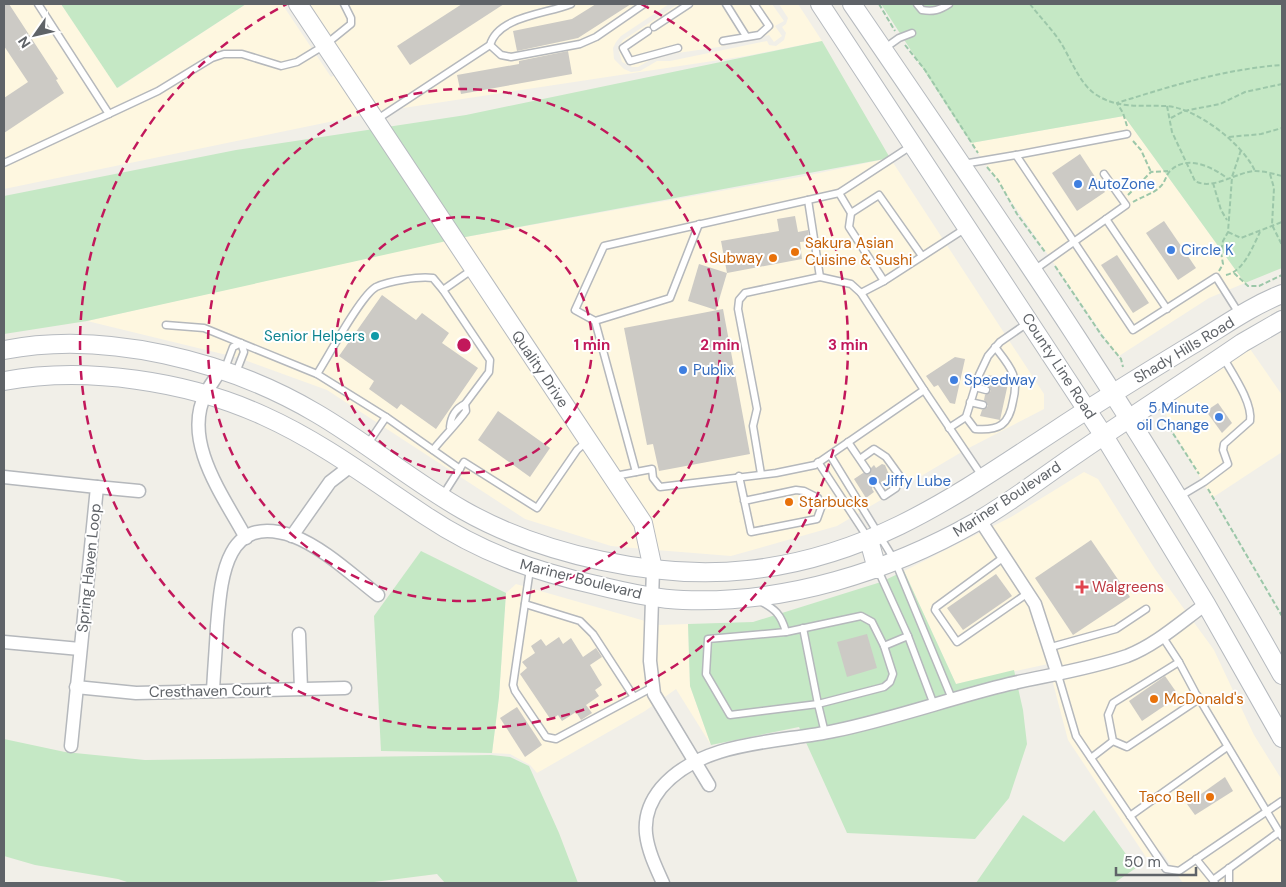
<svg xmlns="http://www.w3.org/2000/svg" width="1286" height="887" font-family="'DM Sans',sans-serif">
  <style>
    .commercial { fill: #fef7e0 }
    .green { fill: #c5e8c5 }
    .building { fill: #cccac5 }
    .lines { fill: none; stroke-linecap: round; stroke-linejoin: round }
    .lane-casing { stroke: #b5b8bc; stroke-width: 9 }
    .street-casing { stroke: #b5b8bc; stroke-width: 15 }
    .secondary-casing { stroke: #b6babf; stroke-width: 20 }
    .path { stroke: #9cc7a9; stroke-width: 2; stroke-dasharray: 5 2.5; stroke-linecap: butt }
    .lane { stroke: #fff; stroke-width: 6 }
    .street { stroke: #fff; stroke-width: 12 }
    .secondary { stroke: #fff; stroke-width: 18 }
    .ring { fill: none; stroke: #c2185b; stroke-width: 2.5; stroke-dasharray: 9 6 }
    .shop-dot { fill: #3f7fe0; stroke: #fff; stroke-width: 2 }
    .food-dot { fill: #e8710a; stroke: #fff; stroke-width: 2 }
    .culture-dot { fill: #0f9aa8; stroke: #fff; stroke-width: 2 }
    .health-dot { fill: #e0444e; stroke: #fff; stroke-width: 2 }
    .labels { text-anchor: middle; stroke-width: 4; stroke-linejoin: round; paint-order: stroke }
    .shop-label { font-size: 15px; fill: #366cbe; stroke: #fff; text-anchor: start }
    .food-label { font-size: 15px; fill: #c56008; stroke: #fff; text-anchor: start }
    .culture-label { font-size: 15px; fill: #0d838f; stroke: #fff; text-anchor: end }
    .street-label { font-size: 15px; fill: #5f6368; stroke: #fff }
    .health-label { font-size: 15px; fill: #be3a42; stroke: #fff; text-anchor: start }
    .centre { fill: #c2185b; stroke: #fff; stroke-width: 2.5 }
    .ring-label { font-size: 15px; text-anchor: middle; font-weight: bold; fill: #c2185b; stroke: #fff; stroke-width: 4; stroke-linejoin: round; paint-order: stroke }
  </style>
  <rect width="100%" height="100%" fill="#f1efe8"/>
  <!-- commercial -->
  <g class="commercial">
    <polygon points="4,4 61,4 118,88 246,4 282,4 331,77 337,74 363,115 4,189"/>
    <polygon points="306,4 669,4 621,36 616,42 613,48 614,59 624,69 631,72 640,71 657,61 670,61 767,41 769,45 776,46 784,40 786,33 782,27 786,24 788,18 779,4 798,4 822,41 746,56 377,112"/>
    <polygon points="678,4 772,4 784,21 775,26 782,36 774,42 769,35 719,47 657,56 638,67 632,67 622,62 618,48 623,40"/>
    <polygon points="1124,116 1245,283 1209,298 1119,356 1115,352 971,143"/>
    <polygon points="890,158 1044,394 1044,409 965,450 837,526 731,556 656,550 460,238 805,176"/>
    <polygon points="447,240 637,525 644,549 611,546 525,519 327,390 239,358 87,321"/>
    <polygon points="1248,346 1282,395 1282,452 1212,498 1173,431 1166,414 1166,406 1203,376"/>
    <polygon points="1084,472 1098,479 1155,569 1214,650 1254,735 1282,780 1282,883 1183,883 1161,851 1148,860 1068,740 1048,664 956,684 904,571 1011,517"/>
    <polygon points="516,584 659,625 688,624 690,686 711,745 676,689 645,711 537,773 530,765 510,754 492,753 499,696 506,593"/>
  </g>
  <!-- green -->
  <g class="green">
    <polygon points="61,4 246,4 117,88"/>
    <polygon points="881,4 1282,4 1282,268 1245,283 1124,116 971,143"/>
    <polygon points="822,41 890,158 460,238 87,321 4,334 4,196 236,150 466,115"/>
    <polygon points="421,551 506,593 499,697 492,753 381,751 374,616"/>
    <polygon points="904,571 956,684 1014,670 1023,710 1027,744 1009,798 975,839 847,833 799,727 711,745 690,686 688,624 753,622 881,582"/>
    <polygon points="4,739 65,752 145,760 491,755 510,757 529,766 559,833 578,883 445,883 437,874 366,883 130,883 118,879 35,865 4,856"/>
    <polygon points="1094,810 1136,868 1114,883 976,883 1023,815 1064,842"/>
  </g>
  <!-- building -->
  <g class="building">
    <polygon points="4,4 9,4 58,79 56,80 64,93 4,133 4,98 28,82 4,46"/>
    <polygon points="462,4 504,4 410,65 397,46"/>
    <polygon points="596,4 631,4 578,38 517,51 513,31 572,19"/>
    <polygon points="568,51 572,74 461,94 457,75 519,64 519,61"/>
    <polygon points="1080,154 1105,192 1077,211 1052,173"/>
    <polygon points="795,216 798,232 808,230 809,241 800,242 802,259 727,273 721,241 779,231 777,219"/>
    <polygon points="1164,221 1196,268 1178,280 1146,233"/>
    <polygon points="1117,255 1149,303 1133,313 1101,265"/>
    <polygon points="699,264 727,273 716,310 688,301"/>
    <polygon points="382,295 416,320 422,313 449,333 442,343 478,368 436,429 401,404 397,409 369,389 374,381 339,356"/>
    <polygon points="723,309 750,454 659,471 653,444 647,445 624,328"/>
    <polygon points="955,357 965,359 955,404 950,403 938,385 934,387 926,376"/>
    <polygon points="988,375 1009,379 1000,420 980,416 982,410 988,406 984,400 985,395 991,391 986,385"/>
    <polygon points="1218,403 1232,423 1222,433 1206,411"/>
    <polygon points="498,411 550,448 530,477 478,440"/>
    <polygon points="882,464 885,465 890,477 881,482 874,481 872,489 874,492 866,498 854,479 863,473 869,474 871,468 874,465 876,468"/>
    <polygon points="1091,540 1130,597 1073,635 1035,578"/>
    <polygon points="996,574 1012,596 963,630 947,608"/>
    <polygon points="867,634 877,668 847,677 837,642"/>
    <polygon points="559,637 563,644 571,638 583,657 596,648 602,657 590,665 602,685 595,690 599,696 586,705 592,713 581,720 576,712 562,721 558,715 551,720 520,674 527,668 522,662 535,653 531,646 541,639 546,646"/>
    <polygon points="1165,676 1179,696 1142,721 1129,701"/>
    <polygon points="517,707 542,745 525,757 500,718"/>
    <polygon points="1225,777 1233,791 1195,815 1187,804"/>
  </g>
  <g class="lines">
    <!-- lane casing -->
    <g class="lane-casing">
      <g id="lane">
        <polyline points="38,4 109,114"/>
        <polyline points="726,4 746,36"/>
        <path d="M917,4L922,10C933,12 940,10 949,4"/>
        <polyline points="654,27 689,4"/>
        <polyline points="648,31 623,48 630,61 678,48"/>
        <polyline points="723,41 759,35 769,26 754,4"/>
        <polyline points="490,45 501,55 511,57 580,44 596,37 644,4"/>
        <polyline points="885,48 899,38 912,33"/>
        <path d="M376,120L490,45C498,16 547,14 571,4"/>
        <polyline points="1016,155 1127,134"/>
        <polyline points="4,163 158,91 212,58 224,54 242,54 281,66 297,62 325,45 351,24 351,18 344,4"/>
        <polyline points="963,164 1016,155 1133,330 1216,277 1240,315"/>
        <polyline points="839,193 851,213 849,227 884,281"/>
        <polyline points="808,200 820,277"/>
        <polyline points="851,213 879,195 922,256"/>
        <polyline points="1106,219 1167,309"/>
        <polyline points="1034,270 1126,205 1104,174"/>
        <polyline points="595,321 575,310 604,246 839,193 911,146"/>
        <polyline points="166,325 204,328 317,374 386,417"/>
        <polyline points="224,371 233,347 241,343 244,352 235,375"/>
        <path d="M317,374C328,357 361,295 376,287C389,281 419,276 433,278L443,290"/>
        <polyline points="975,387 986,390"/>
        <polyline points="924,390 982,476"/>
        <polyline points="970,402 983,405"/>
        <polyline points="465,404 489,372 490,360 443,290 473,269"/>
        <path d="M966,417L975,429C999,431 1009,425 1013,401C1015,393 1016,382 1013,374C1009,364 1001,355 995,347"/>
        <polyline points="949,428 966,417 979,375 988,356 1000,342 1029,322"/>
        <polyline points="848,442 867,470"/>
        <polyline points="367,445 386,417 460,469"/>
        <path d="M433,450C444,436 456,425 466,411L465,404C455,409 451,416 450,427"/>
        <polyline points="830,455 895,561 952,699"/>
        <polyline points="860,459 874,449 886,457 899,475 896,488 884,496 877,485"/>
        <polyline points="818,462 868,538"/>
        <polyline points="636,472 595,321 670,298 699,224"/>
        <polyline points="761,474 753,426 757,409 738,309 739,300 745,293 820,277 851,284 861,293 884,281 966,228"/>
        <polyline points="615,476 652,469 653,478 660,487 776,473 815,465 924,390 861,293"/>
        <polyline points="739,476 751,532 817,519 821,508 818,498 804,491 796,490 744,501"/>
        <polyline points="443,495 464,462 537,508 577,450 587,441"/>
        <path d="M1179,497L1204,482L1228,464L1223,450L1224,444L1250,421C1253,403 1232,373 1223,357"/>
        <polyline points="1004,557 936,607 935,610 957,642 1028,593"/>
        <polyline points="530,569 513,685 515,691 546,737 556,739 653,687"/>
        <polyline points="878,570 908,636 934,705"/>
        <path d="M760,601C775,609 781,614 786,632"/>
        <polyline points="525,604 580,621 593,634 634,697"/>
        <polyline points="803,628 818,704 884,687 890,682 893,674 884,646"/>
        <polyline points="1162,636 1179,662"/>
        <polyline points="1051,647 1116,629 1146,609"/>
        <polygon points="1179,662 1195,692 1196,701 1127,747 1113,741 1108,715 1113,703"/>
        <polyline points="1058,675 1076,736 1166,869 1179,871 1282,801"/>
        <polyline points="1197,695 1282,837"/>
        <polyline points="825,733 818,704 730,715 706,674 708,639 786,632 861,616 872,622 884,646 908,636"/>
        <polyline points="1091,758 1113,741"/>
        <polyline points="1130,816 1227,747"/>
        <polyline points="1196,859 1213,880"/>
        <polyline points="1229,868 1229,883"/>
        <polyline points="1215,883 1213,880 1279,832"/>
      </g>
    </g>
    <!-- street casing -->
    <g class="street-casing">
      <g id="street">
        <path d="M220,370C216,378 210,385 206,393C181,441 224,497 246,538"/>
        <polyline points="4,477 97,487 71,746"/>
        <polyline points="97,487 139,491"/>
        <polyline points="980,520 1035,604 1058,675"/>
        <polyline points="292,536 330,482 352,465"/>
        <polyline points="653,569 650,661 654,694 709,785"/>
        <polyline points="299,634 301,689"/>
        <polyline points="4,642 80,649"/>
        <polyline points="76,687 136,693 345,688"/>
        <path d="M213,691C214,670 216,648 217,626C221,580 224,512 293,536C324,548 352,575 378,595"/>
        <path d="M663,883C648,850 634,821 661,788C702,740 778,743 834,731C893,719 951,698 1009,684C1049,675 1089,669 1127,656C1156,645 1182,621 1206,604"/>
      </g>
    </g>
    <!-- secondary casing -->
    <g class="secondary-casing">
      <g id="secondary">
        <polyline points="298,4 643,523 653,569"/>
        <polyline points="820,4 1104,436 1206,604 1282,738"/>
        <path d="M852,4C1002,223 1153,443 1282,675"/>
        <path d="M4,350C105,330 228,361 316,413C366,442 412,481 463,510C542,555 657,580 748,570C870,557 954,497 1053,432C1098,402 1144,374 1190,346C1221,328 1249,307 1282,294"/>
        <path d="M4,381C86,366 188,381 264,416C322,442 373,481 426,516C480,552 533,571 596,585C624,592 654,599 683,600C786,604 888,572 976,522C1011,502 1044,476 1078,453C1132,416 1188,380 1242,343L1282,320"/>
        <polyline points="869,540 877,569"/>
      </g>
    </g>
    <!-- path -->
    <g class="path">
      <polyline points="879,4 895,31"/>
      <path d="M1030,4C1039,16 1050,27 1059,40C1070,56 1078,82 1095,94C1117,109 1141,105 1165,106C1196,107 1243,144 1255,171"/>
      <polyline points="905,45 925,70 978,153"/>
      <path d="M1167,106L1172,132L1195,181C1213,191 1236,172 1255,171C1264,171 1274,174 1282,176"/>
      <polyline points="1171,118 1184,111 1220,104 1245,92 1282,84"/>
      <path d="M1127,126L1123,113L1117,103C1171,86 1225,69 1282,65"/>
      <polyline points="1229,137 1261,134 1282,128"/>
      <polyline points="1133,141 1141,150 1151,172"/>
      <polyline points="987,167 998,180 1017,214 1045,252"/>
      <polyline points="1270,174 1274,188 1272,225 1282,245"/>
      <polyline points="1213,183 1221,210 1227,220"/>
      <polyline points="1128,195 1151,172 1168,171"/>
      <path d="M1133,202C1141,197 1153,194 1160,187C1165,183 1166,175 1170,171C1187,154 1212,167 1227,178"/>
      <polyline points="1228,232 1241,238 1282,222"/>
      <polyline points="1055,266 1102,336 1121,359 1123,367"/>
      <polyline points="1219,271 1223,264 1221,252 1223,241 1228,232 1232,177 1241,150"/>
      <polyline points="1234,273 1248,286 1259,286 1282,275"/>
      <path d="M1226,275C1244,271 1252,248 1260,232"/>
      <polyline points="1165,421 1199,474"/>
      <polyline points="1208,489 1282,616"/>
    </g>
    <!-- lane -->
    <use href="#lane" class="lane"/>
    <!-- street -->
    <use href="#street" class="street"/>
    <!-- secondary -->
    <use href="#secondary" class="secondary"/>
  </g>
  <!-- distance rings -->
  <g class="ring">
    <circle cx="464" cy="345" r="128"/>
    <circle cx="464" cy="345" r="256"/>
    <path d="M641 4A384 384 0 1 1 287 4"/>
  </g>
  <!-- markers -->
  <g class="shop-dot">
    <circle cx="1078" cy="184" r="5"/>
    <circle cx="1171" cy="250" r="5"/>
    <circle cx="683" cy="370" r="5"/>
    <circle cx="954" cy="380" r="5"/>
    <circle cx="1219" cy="417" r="5"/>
    <circle cx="873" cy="481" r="5"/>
  </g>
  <g class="food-dot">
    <circle cx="795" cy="252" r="5"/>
    <circle cx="773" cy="258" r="5"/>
    <circle cx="789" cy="502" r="5"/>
    <circle cx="1154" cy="699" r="5"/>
    <circle cx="1210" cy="797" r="5"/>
  </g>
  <circle class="culture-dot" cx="375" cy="336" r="5"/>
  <path class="health-dot" d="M1079.5 579.5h5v5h5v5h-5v5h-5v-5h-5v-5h5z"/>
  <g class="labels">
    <!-- shop labels -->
    <g class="shop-label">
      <text x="1088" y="189">AutoZone</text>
      <text x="1181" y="255">Circle K</text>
      <text x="693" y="375">Publix</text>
      <text x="964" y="385">Speedway</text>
      <text x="1209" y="413" text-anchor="end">5 Minute<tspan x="1209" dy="17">oil Change</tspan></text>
      <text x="883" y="486">Jiffy Lube</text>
    </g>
    <!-- food labels -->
    <g class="food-label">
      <text x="805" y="248">Sakura Asian<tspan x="805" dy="17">Cuisine &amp; Sushi</tspan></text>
      <text x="763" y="263" text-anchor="end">Subway</text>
      <text x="799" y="507">Starbucks</text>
      <text x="1164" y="704">McDonald's</text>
      <text x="1200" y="802" text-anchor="end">Taco Bell</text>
    </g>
    <!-- culture labels -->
    <g class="culture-label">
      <text x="365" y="341">Senior Helpers</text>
    </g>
    <!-- street labels -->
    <g class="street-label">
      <text transform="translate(1184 350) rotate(-31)" y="5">Shady Hills Road</text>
      <text transform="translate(1059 366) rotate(57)" y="5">County Line Road</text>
      <text transform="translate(540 369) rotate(56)" y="5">Quality Drive</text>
      <text transform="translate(1007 499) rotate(-33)" y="5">Mariner Boulevard</text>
      <text transform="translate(89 568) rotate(-84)" y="5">Spring Haven Loop</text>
      <text transform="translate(581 579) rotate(14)" y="5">Mariner Boulevard</text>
      <text transform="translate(210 691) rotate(-1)" y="5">Cresthaven Court</text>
    </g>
    <!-- health labels -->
    <g class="health-label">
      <text x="1092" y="592">Walgreens</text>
    </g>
  </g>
  <circle cx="464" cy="345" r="8" class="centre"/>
  <g class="ring-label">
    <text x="592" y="350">1 min</text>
    <text x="720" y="350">2 min</text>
    <text x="848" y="350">3 min</text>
  </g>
  <!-- border -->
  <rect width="1286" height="887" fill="none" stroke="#5f6368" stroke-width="10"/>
  <!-- north arrow -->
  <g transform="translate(35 35) rotate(236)" stroke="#ffffff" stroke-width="4" paint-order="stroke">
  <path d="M0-4L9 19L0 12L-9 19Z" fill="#5f6368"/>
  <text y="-8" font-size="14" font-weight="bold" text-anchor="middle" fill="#5f6368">N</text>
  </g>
  <!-- scale -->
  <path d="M1116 867v8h80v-8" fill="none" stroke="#5f6368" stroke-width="2.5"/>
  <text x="1124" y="867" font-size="15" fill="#5f6368" stroke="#ffffff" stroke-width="4" paint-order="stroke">50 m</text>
</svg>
